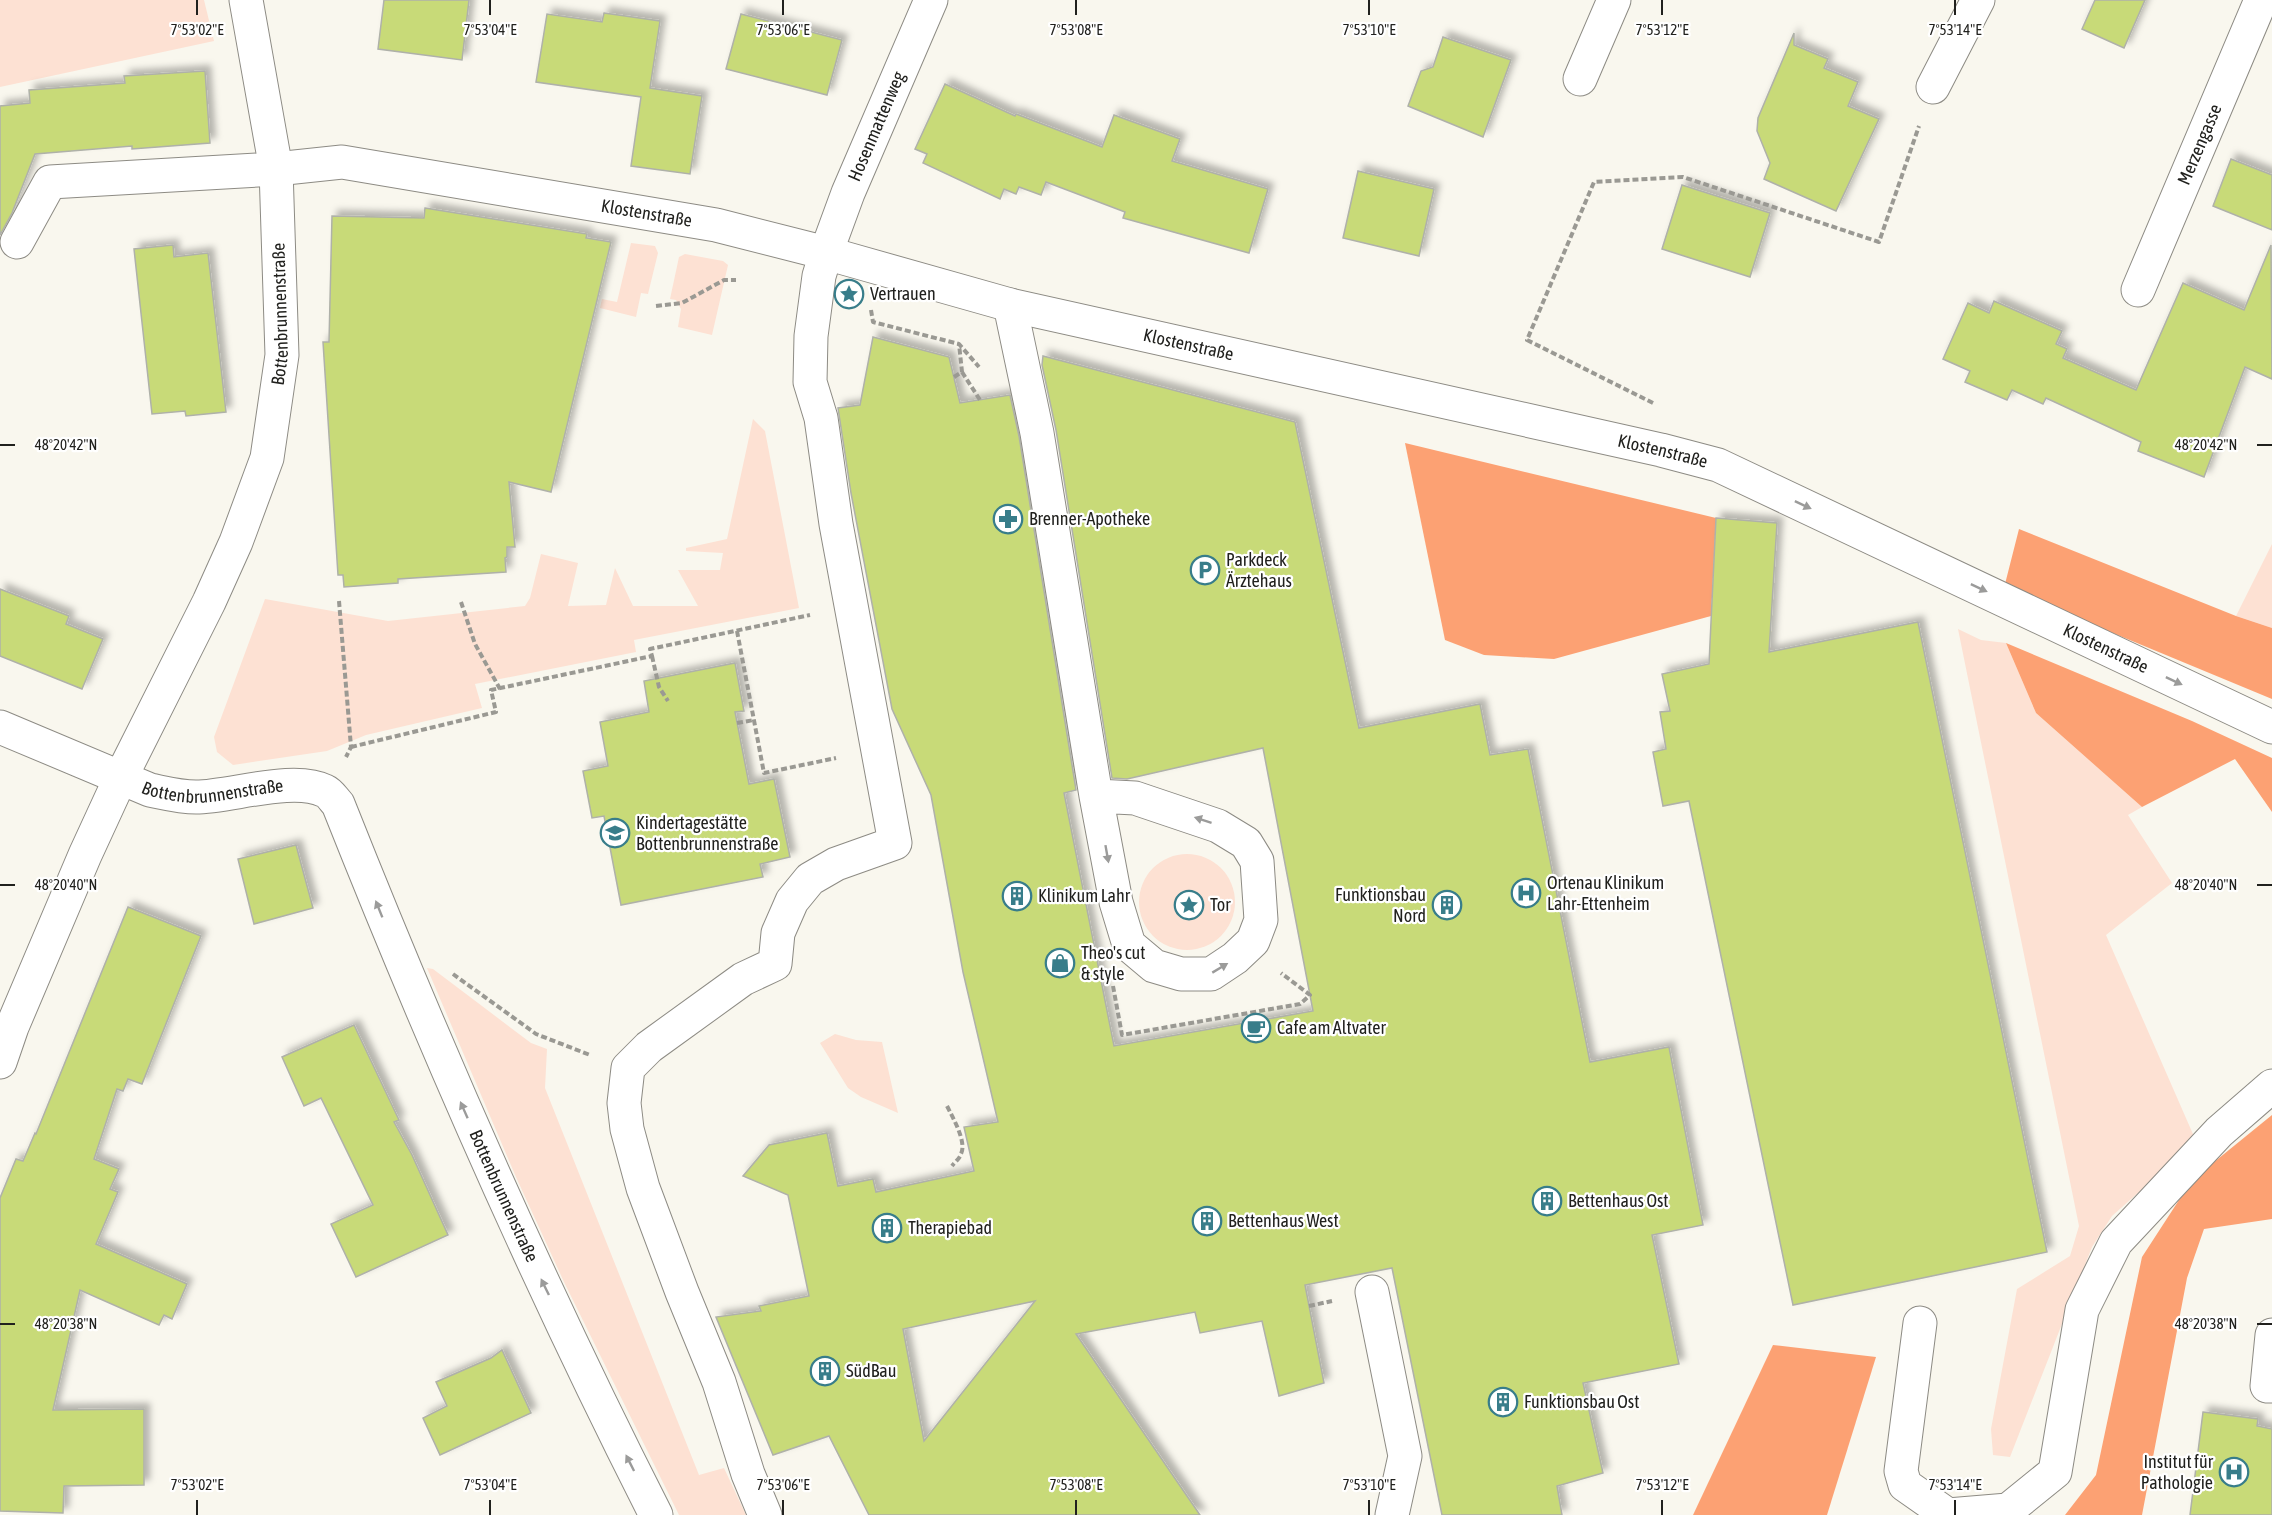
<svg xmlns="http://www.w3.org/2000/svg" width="2272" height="1515" font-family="'Asap Condensed',sans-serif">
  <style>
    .green { fill: #fde1d3 }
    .forest { fill: #fca173 }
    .building { fill: #c8da78; stroke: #afb1a9; stroke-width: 1.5; fill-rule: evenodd; filter: url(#shadow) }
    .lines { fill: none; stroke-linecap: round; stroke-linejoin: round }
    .minor-casing { stroke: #8d8b84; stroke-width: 35 }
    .path { stroke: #9a9993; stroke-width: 4; stroke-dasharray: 6 3; stroke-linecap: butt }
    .minor { stroke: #fff; stroke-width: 33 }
    .oneway { fill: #9b9b9a }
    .ticks { fill: none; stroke: #21211e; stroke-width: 2 }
    .labels { text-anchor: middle; stroke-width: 4.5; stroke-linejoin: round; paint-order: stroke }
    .street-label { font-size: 18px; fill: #21211e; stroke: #fff }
    .poi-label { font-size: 18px; fill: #21211e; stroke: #fff; text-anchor: start }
    .ticks-label { font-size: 15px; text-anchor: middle; fill: #21211e; stroke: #fff; stroke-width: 4.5; stroke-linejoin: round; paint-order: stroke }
  </style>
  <defs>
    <filter id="shadow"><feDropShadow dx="5.5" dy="-5.5" stdDeviation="3" flood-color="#0004"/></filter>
  </defs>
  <rect width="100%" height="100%" fill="#f9f7ee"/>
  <!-- green -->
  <g class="green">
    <polygon points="0,0 204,0 214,41 0,87"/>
    <polygon points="631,243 655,246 658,253 648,294 641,293 636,317 600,308 602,299 617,302"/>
    <polygon points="685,254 723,261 728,265 712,335 678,327 681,309 676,300 670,299 679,257"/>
    <polygon points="753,419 765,431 799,608 634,640 636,652 475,684 482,708 366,735 327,751 233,765 217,752 214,737 265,599 388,621 525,606 530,598 541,554 578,563 568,606 606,605 615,568 633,606 698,606 678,570 720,570 723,553 686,551 686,548 727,539"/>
    <polygon points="2272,544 2272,628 2236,616"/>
    <polygon points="1958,629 1981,640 2006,643 2036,713 2142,807 2128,815 2172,883 2106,935 2196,1141 2112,1216 2092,1247 2010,1457 1993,1455 1991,1429 2017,1289 2070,1256 2079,1226"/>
    <circle cx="1187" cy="902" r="48"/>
    <polygon points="427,968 433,969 531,1043 547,1049 545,1088 699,1475 724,1468 746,1515 679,1515 564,1282 516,1177"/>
    <polygon points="835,1034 856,1040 882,1042 898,1113 861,1097 848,1088 820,1043"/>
  </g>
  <!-- forest -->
  <g class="forest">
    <polygon points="1405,443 1716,518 1711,616 1554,659 1484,655 1445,640"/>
    <polygon points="2019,529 2236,616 2272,628 2272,699 2004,588"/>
    <polygon points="2006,643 2192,721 2272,758 2272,812 2235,759 2142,807 2036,713"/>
    <polygon points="2272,1115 2272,1219 2204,1229 2187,1278 2142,1515 2065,1515 2096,1475 2142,1257 2192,1180"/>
    <polygon points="1773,1345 1876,1357 1827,1515 1693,1515"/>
  </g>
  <!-- building -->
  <g class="building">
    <polygon points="384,0 469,0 462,60 378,49"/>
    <polygon points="2095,0 2145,0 2124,48 2082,29"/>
    <polygon points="604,13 660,21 650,88 702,96 690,174 631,166 641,97 536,82 547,14 602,22"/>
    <polygon points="741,14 842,40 827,95 726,69"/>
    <polygon points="1794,33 1794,45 1828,59 1824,68 1858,82 1848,106 1879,119 1836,211 1764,179 1770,163 1757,131 1758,118"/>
    <polygon points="1443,37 1511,60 1483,137 1408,106 1421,71 1433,67"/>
    <polygon points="205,71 210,143 132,149 132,146 35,154 12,213 0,235 0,106 30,103 29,90 125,83 124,76"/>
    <polygon points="945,84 1015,116 1016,114 1102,147 1114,115 1180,139 1172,161 1268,189 1249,253 1123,218 1125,212 1046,182 1041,195 1019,187 1016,194 1004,189 1000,199 923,163 927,154 915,149"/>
    <polygon points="2231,159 2272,175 2272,230 2213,206"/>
    <polygon points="1358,171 1434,189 1419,256 1343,238"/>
    <polygon points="1682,185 1770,213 1750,277 1662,249"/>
    <polygon points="425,208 587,234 586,238 611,242 551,492 509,482 515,547 507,547 507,557 505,558 506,572 398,579 398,583 344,587 343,575 338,575 323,342 329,342 332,216 424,218"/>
    <polygon points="173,245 174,257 208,253 226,412 186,416 185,411 152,414 134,249"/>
    <polygon points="2271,245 2272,379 2245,367 2204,477 2138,451 2141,442 2046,398 2043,404 2012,390 2007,400 1965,382 1970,371 1943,359 1968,303 1989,313 1994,301 2062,331 2056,344 2067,349 2063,358 2136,390 2183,283 2244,310"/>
    <path d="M873,337L949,357L960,403L1010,395L1019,436L1076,790L1064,793L1114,1046L1313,1011L1263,748L1127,779L1112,778L1056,430L1042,365L1043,356L1295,422L1359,728L1480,704L1490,755L1528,749L1590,1062L1669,1047L1703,1225L1652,1235L1679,1364L1583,1383L1603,1473L1557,1486L1562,1515H1442L1392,1268L1305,1285L1324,1383L1279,1396L1262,1321L1200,1333L1195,1312L1076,1334L1200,1515H869L829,1436L773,1455L716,1317L761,1311L759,1306L809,1296L788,1195L743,1176L769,1145L827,1133L838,1186L873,1179L876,1192L974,1171L964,1127L998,1122L963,972L931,795L892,709L851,493L838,408L860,405ZM1035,1301L924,1441L903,1329Z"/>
    <polygon points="1716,518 1777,523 1769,652 1918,622 2047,1252 1793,1305 1689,801 1663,806 1653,752 1666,749 1660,712 1670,711 1662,674 1709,664"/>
    <polygon points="0,589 69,616 66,624 103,639 82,689 0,656"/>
    <polygon points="735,663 744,711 735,712 749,784 774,779 790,857 760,864 763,877 621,905 604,816 592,818 583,771 608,766 600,722 649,712 644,681"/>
    <polygon points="296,845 313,908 254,924 238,859"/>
    <polygon points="128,907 201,936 142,1084 128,1079 123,1091 117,1089 94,1159 119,1169 110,1189 118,1192 96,1244 187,1284 172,1319 164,1315 159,1325 80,1290 53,1410 144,1409 144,1485 64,1486 63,1513 0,1511 0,1198 16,1159 23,1161 35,1133 36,1134"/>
    <polygon points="354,1025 399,1120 394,1122 412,1155 448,1235 356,1277 331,1224 373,1205 321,1098 304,1106 282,1057"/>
    <polygon points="502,1350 531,1413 440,1455 423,1418 447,1406 436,1382 491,1358"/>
    <polygon points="2203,1412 2258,1419 2257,1426 2272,1429 2272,1515 2190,1515"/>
  </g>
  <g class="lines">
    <!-- minor casing -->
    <g class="minor-casing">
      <g id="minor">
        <polyline points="1580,79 1614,0"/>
        <polyline points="1933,87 1978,0"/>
        <path id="s1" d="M17,242L50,182L276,169L342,162L716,225L826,253L1010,305L1661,450L1718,465L2272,727"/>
        <path id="s2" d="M2138,290L2261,0"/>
        <polyline points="1010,305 1037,433 1096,796 1116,902 1129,945 1154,966 1181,974 1211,974 1235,958 1253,941 1261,920 1257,861 1246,843 1218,826 1135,798 1096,796"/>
        <path id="s3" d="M0,727L150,790C165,793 180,797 196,797C230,797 294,775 325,791C330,793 334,800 338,804C434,1046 538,1283 656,1515"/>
        <path id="s4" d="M0,1062L12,1027L85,855L120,779L209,602L236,542L267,458L282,355L276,169L246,0"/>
        <polyline points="1372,1292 1405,1456 1392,1515"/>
        <polyline points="1920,1323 1901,1471 1905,1485 1948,1515 2008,1510 2055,1472 2082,1310 2116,1242 2219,1132 2272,1086"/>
        <polyline points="2272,1335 2267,1386 2272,1386"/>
        <path id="s5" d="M765,1515L748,1474L719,1382L682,1292L643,1188L627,1129L624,1103L628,1068L649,1047L743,979L775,964L778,933L792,901L810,879L836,864L895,843L836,524L821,418L810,382L811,336L819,276L826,253L848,193L931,0"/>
      </g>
    </g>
    <!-- path -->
    <g class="path">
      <polyline points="656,306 682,303 724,280 736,280"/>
      <polyline points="871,310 873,322 959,344"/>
      <polyline points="962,372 980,400"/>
      <polyline points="954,377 962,372 959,344 979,367"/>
      <polyline points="1653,403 1527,340 1594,182 1683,177 1879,242 1919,126"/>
      <polyline points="339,601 351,747 346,757"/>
      <polyline points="461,602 475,644 500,689"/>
      <polyline points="737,631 764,773 836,758"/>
      <polyline points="652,656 659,687 668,701"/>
      <polyline points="737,723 754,720"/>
      <polyline points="351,747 496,712 491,690 652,656 650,649 810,615"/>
      <polyline points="453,974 536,1034 590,1055"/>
      <polyline points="1113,986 1122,1035 1300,1004 1310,995 1281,973"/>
      <path d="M947,1106C953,1118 967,1142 961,1154C960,1158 955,1162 952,1166"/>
      <polyline points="1309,1306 1332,1301"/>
    </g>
    <!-- minor -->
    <use href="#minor" class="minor"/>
  </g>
  <!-- one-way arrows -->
  <defs><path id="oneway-solid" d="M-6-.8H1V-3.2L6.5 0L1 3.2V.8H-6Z" transform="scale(1.5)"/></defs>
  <g class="oneway">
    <use href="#oneway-solid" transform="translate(1803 505) rotate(25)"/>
    <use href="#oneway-solid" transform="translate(1979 588) rotate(25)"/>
    <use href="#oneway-solid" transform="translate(2174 681) rotate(25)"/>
    <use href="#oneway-solid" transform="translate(1203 820) rotate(-162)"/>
    <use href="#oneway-solid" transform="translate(1107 854) rotate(80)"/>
    <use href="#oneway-solid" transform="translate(379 909) rotate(-112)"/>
    <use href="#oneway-solid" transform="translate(1220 968) rotate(-31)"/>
    <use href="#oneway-solid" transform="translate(464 1110) rotate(-114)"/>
    <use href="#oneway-solid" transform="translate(545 1287) rotate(-116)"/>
    <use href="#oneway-solid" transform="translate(630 1463) rotate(-117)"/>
  </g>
  <!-- ticks -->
  <path class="ticks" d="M197,0V15M490,0V15M783,0V15M1076,0V15M1369,0V15M1662,0V15M1955,0V15M0,445H15M2257,445H2272M0,885H15M2257,885H2272M0,1324H15M2257,1324H2272M197,1500V1515M490,1500V1515M783,1500V1515M1076,1500V1515M1369,1500V1515M1662,1500V1515M1955,1500V1515"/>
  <!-- icons -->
  <defs>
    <g id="sight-ring" transform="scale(1.5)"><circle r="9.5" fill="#fff" stroke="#387d8a" stroke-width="1.5"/><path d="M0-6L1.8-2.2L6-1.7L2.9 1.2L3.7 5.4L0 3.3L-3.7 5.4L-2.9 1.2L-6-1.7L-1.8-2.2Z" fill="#387d8a"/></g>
    <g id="pharmacy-ring" transform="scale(1.5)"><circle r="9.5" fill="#fff" stroke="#387d8a" stroke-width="1.5"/><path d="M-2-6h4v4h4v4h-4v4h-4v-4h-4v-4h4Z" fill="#387d8a"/></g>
    <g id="parking-ring" transform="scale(1.5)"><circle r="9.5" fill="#fff" stroke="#387d8a" stroke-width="1.5"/><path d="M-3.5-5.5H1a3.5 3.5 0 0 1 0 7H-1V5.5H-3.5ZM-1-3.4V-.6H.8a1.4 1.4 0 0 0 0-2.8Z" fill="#387d8a"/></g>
    <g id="school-ring" transform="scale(1.5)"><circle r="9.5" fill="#fff" stroke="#387d8a" stroke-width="1.5"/><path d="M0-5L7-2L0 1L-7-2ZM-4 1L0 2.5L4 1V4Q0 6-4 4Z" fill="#387d8a"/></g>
    <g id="hospital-ring" transform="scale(1.5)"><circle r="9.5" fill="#fff" stroke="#387d8a" stroke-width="1.5"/><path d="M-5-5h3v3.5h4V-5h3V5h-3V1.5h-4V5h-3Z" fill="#387d8a"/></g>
    <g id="building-ring" transform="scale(1.5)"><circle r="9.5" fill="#fff" stroke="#387d8a" stroke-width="1.5"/><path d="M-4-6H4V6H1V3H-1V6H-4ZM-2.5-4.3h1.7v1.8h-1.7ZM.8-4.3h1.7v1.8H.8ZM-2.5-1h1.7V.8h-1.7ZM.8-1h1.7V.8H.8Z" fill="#387d8a"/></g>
    <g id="shop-ring" transform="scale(1.5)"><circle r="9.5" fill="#fff" stroke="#387d8a" stroke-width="1.5"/><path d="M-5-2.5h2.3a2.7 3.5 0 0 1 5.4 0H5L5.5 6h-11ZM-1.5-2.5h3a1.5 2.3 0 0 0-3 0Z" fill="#387d8a"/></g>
    <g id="cafe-ring" transform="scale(1.5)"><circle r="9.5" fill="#fff" stroke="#387d8a" stroke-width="1.5"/><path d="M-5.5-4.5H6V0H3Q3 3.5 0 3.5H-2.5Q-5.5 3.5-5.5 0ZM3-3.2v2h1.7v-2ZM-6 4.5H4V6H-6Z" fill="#387d8a"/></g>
  </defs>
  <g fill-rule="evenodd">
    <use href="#sight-ring" x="849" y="294"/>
    <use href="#pharmacy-ring" x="1008" y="519"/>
    <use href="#parking-ring" x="1205" y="570"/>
    <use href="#school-ring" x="615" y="833"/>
    <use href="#hospital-ring" x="1526" y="893"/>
    <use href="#building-ring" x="1017" y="896"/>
    <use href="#sight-ring" x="1189" y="905"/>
    <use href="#building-ring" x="1447" y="905"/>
    <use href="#shop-ring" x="1060" y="963"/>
    <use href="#cafe-ring" x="1256" y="1028"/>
    <use href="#building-ring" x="1547" y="1201"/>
    <use href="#building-ring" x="1207" y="1221"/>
    <use href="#building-ring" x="887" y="1228"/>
    <use href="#building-ring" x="825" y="1371"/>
    <use href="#building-ring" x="1503" y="1402"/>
    <use href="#hospital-ring" x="2234" y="1472"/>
  </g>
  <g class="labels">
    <!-- street labels -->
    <g class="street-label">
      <text dy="6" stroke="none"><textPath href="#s5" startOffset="1576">Hosenmattenweg</textPath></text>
      <text dy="6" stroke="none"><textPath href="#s2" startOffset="158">Merzengasse</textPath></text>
      <text dy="6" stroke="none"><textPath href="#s1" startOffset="670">Klostenstraße</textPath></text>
      <text dy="6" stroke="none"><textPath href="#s4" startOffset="806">Bottenbrunnenstraße</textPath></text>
      <text dy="6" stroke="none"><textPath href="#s1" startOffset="1228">Klostenstraße</textPath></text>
      <text dy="6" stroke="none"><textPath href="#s1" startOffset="1714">Klostenstraße</textPath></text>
      <text dy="6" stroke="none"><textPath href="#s1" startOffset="2200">Klostenstraße</textPath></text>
      <text dy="6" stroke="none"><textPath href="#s3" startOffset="226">Bottenbrunnenstraße</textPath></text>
      <text dy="6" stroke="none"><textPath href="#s3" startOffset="784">Bottenbrunnenstraße</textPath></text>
    </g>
    <!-- poi labels -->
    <g class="poi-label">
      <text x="870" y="300">Vertrauen</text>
      <text x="1029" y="525">Brenner-Apotheke</text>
      <text x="1226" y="566">Parkdeck<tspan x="1226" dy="21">Ärztehaus</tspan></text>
      <text x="636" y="829">Kindertagestätte<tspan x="636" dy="21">Bottenbrunnenstraße</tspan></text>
      <text x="1547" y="889">Ortenau Klinikum<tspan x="1547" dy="21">Lahr-Ettenheim</tspan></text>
      <text x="1426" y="901" text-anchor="end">Funktionsbau<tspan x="1426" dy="21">Nord</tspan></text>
      <text x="1038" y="902">Klinikum Lahr</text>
      <text x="1210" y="911">Tor</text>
      <text x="1081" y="959">Theo's cut<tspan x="1081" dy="21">&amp; style</tspan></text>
      <text x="1277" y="1034">Cafe am Altvater</text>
      <text x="1568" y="1207">Bettenhaus Ost</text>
      <text x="1228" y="1227">Bettenhaus West</text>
      <text x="908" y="1234">Therapiebad</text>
      <text x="846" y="1377">SüdBau</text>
      <text x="1524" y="1408">Funktionsbau Ost</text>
      <text x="2213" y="1468" text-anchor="end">Institut für<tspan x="2213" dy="21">Pathologie</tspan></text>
    </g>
  </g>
  <g class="ticks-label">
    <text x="197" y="35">7°53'02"E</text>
    <text x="490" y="35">7°53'04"E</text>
    <text x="783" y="35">7°53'06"E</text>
    <text x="1076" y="35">7°53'08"E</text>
    <text x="1369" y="35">7°53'10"E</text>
    <text x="1662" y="35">7°53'12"E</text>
    <text x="1955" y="35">7°53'14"E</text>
    <text x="66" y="450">48°20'42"N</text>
    <text x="2206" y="450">48°20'42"N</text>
    <text x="66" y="890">48°20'40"N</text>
    <text x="2206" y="890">48°20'40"N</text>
    <text x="66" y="1329">48°20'38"N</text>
    <text x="2206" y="1329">48°20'38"N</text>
    <text x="197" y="1490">7°53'02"E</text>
    <text x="490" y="1490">7°53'04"E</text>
    <text x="783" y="1490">7°53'06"E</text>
    <text x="1076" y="1490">7°53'08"E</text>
    <text x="1369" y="1490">7°53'10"E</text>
    <text x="1662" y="1490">7°53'12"E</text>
    <text x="1955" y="1490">7°53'14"E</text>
  </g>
</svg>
